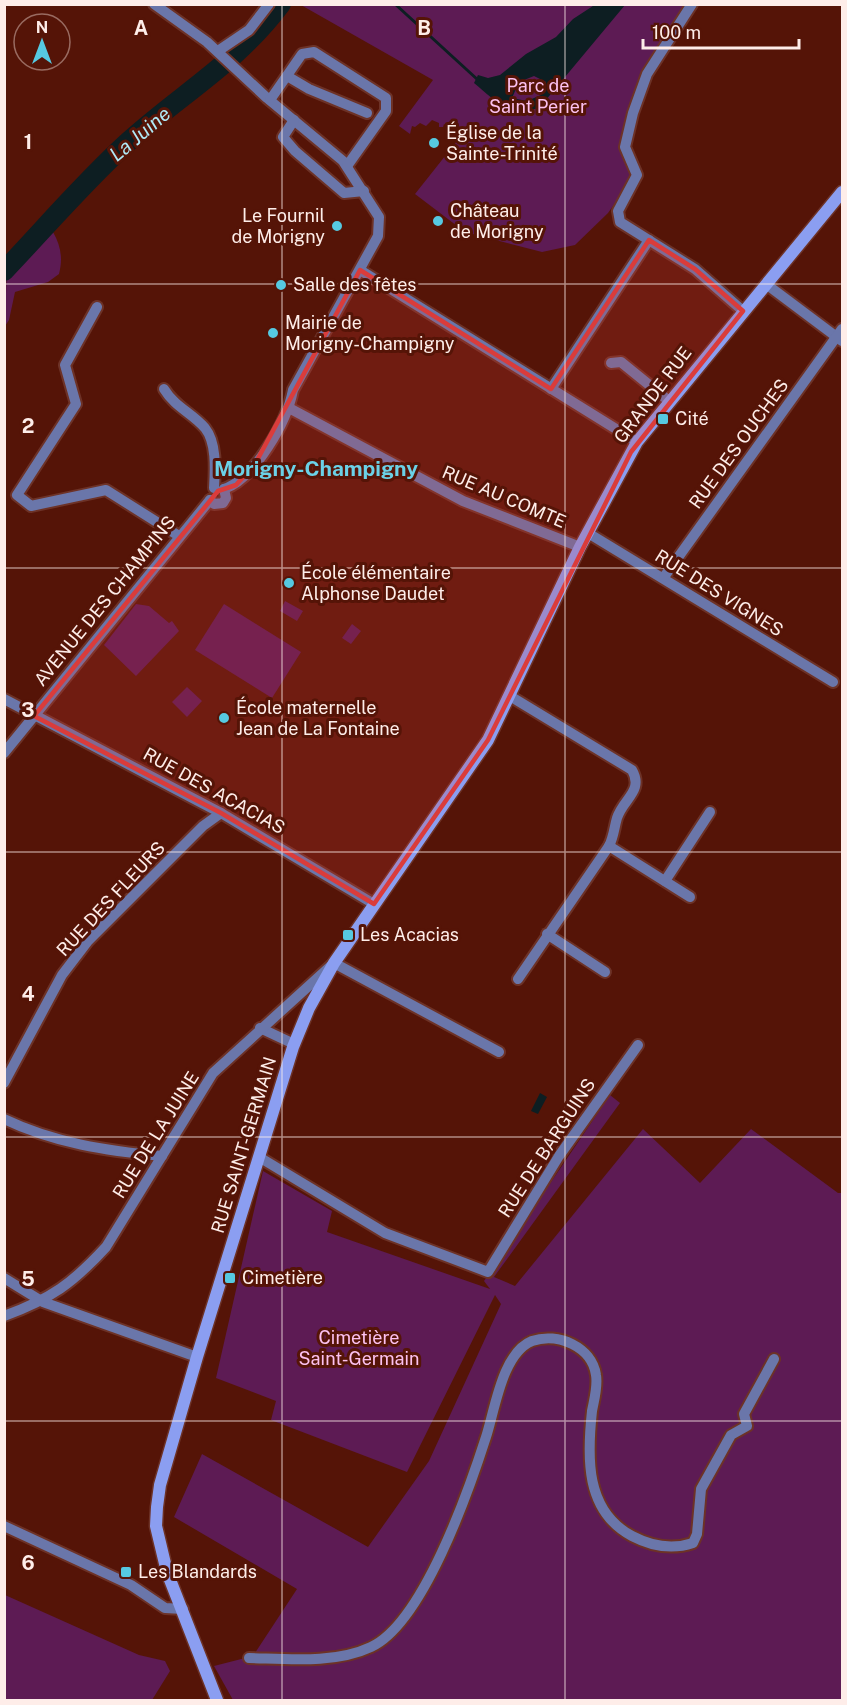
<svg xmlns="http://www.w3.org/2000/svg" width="847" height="1705" font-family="'Public Sans',sans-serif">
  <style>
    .green { fill: #5d1b54 }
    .water { fill: #0d1e22; fill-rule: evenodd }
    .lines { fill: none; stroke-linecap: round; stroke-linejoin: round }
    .stream { stroke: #0d1e22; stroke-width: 3 }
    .river { stroke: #0d1e22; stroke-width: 20 }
    .minor-casing { stroke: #6d3227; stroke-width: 14 }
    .secondary-casing { stroke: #6d3227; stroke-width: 15 }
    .minor { stroke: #6a76aa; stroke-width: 10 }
    .secondary { stroke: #8b9ef1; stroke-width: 12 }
    .marked { fill: #da3c3b; fill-opacity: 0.2; stroke: #da3c3b; stroke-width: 4.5; stroke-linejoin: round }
    .grid { fill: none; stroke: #feede9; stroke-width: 1.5; stroke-opacity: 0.55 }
    .poi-dot { fill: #56c9e1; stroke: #551407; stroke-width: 2 }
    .labels { text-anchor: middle; stroke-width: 6; stroke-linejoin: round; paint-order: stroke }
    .park-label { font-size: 18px; fill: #fcc1f0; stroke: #551407 }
    .poi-label { font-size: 18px; fill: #feede9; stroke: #551407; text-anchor: start }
    .street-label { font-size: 18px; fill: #feede9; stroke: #551407 }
    .water-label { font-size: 20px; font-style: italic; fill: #b0e9f6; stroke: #551407 }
    .quarter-label { font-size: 21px; font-weight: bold; fill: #6bd1e7; stroke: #551407 }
    .grid-label { font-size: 20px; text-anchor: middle; font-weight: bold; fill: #feede9; stroke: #551407; stroke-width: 6; stroke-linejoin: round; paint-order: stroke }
  </style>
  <rect width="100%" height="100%" fill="#551407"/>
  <!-- green -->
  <g class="green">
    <polygon points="301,5 689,5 632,102 621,145 633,178 608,213 575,245 542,252 465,232 415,194 457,141 453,135 450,136 451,128 444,124 443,127 439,127 439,123 432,120 426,126 420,123 415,127 412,126 410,134 399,126 433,80"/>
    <path d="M53,232C61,246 63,259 59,274L48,282L15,292L9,320L5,326L7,260L16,251Z"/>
    <polygon points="285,601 303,611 297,621 280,611"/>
    <polygon points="136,604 149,606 169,623 172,621 179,631 136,676 104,645"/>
    <polygon points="224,604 301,652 272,698 195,650"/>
    <polygon points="352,624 361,631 351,644 342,638"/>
    <polygon points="187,687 202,701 187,717 172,702"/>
    <polygon points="610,1095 620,1103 494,1277 515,1286 643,1129 700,1183 751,1129 838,1193 842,1193 842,1700 233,1700 214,1666 253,1656 297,1589 174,1517 202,1454 368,1547 429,1461 501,1304 495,1295 407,1472 271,1420 276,1401 216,1378 263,1171 332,1211 327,1232 490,1289 484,1281"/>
    <polygon points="5,1595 139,1655 165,1661 170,1671 152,1700 5,1700"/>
  </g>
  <!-- water -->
  <g class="water">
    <path d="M596,4L625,5L540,107C513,120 493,99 474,83L478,75L488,78L500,75L526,54L556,37L573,19ZM534,76L546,82L541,95L527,101L512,98L519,82Z"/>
    <polygon points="540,1093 547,1097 538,1114 531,1111"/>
  </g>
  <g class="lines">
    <!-- stream -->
    <polyline class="stream" points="395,4 478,80"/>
    <!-- river -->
    <path class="river" d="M4,271C45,228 84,182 128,142C182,93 236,64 281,4"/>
    <!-- minor casing -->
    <g class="minor-casing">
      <g id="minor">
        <path d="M154,4L207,42L267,98L343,161L379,217L378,236L293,390C287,422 255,478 224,489"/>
        <polyline points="692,4 647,74 633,113 625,147 637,175 618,211 620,222 695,269 743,311"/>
        <polyline points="218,51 249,30 269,4"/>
        <polyline points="287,76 309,89 367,113"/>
        <polyline points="270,100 302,54 314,52 386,98 386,111 347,166"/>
        <polyline points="294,120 283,137 295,151 344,193 364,191"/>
        <polyline points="360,270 637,442"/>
        <polyline points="766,284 842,341"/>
        <polyline points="97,307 65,365 76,404 17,495 31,506 106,490 179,536"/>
        <polyline points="611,363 621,362 669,401"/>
        <path d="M164,389C175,407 192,413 205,428C217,443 215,470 214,488"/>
        <polyline points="551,389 649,240"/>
        <polyline points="289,408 463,501 580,547"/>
        <polyline points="210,500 214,504 223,503 226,498 224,489"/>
        <polyline points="588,533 833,682"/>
        <polyline points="664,577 842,329"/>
        <path d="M510,696L632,770C644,791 623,799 617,818C614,828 614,836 609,846L518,979"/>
        <polyline points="4,699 221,813 374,904"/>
        <polyline points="4,753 210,500"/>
        <polyline points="609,846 690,897"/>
        <polyline points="665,881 710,812"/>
        <polyline points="547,934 605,972"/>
        <polyline points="260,1028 294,1044"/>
        <polyline points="4,1083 62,975 88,941 203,826 221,813"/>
        <path d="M4,1119C54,1143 107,1151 162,1156"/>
        <polyline points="259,1157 385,1233 488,1272 559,1156 638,1045"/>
        <polyline points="4,1278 43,1302 197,1357"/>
        <path d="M4,1316C51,1299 73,1283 106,1247L213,1073L334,963L499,1052"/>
        <polyline points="4,1526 131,1585 165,1608 183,1609"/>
        <path d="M249,1658C287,1659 335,1664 371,1647C423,1623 469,1490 486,1437C495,1410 502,1353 532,1341C558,1332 592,1347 596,1375C598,1387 594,1400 592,1411C587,1457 585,1511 632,1536C651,1546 672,1550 693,1543L697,1534L701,1489L731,1435L747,1426L744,1414L774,1359"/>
      </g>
    </g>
    <!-- secondary casing -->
    <g class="secondary-casing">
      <polyline id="secondary" points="217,1700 167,1572 156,1526 157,1507 160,1485 197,1357 293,1047 309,1008 334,963 488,740 580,547 637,442 842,192"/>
    </g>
    <!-- minor -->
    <use href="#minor" class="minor"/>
    <!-- secondary -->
    <use href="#secondary" class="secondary"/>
  </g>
  <!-- marked area -->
  <path class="marked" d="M649,240L695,269L743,311L631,452L488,740L374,904L221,813L34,716L218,491L236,485L255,464L360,270L551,389Z"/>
  <!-- grid -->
  <path class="grid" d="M282,4V1700M565,4V1700M4,284H842M4,568H842M4,852H842M4,1137H842M4,1421H842"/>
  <!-- markers -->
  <g class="poi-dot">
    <circle cx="434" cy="143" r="6"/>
    <circle cx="438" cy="221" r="6"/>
    <circle cx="337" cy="226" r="6"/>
    <circle cx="281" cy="285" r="6"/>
    <circle cx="273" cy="333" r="6"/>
    <rect x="657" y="413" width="12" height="12" rx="3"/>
    <circle cx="289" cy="583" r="6"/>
    <circle cx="224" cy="718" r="6"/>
    <rect x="342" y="929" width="12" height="12" rx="3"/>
    <rect x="224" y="1272" width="12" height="12" rx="3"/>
    <rect x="120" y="1566" width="12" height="12" rx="3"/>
  </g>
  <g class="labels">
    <!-- park labels -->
    <g class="park-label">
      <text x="538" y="92">Parc de<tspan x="538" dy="21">Saint Perier</tspan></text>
      <text x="359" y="1344">Cimetière<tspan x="359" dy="21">Saint-Germain</tspan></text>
    </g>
    <!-- poi labels -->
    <g class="poi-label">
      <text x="446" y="139">Église de la<tspan x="446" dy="21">Sainte-Trinité</tspan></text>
      <text x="450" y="217">Château<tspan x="450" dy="21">de Morigny</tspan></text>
      <text x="325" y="222" text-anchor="end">Le Fournil<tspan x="325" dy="21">de Morigny</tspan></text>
      <text x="293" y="291">Salle des fêtes</text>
      <text x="285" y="329">Mairie de<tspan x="285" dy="21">Morigny-Champigny</tspan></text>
      <text x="675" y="425">Cité</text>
      <text x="301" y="579">École élémentaire<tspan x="301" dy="21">Alphonse Daudet</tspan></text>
      <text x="236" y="714">École maternelle<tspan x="236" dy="21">Jean de La Fontaine</tspan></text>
      <text x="360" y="941">Les Acacias</text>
      <text x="242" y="1284">Cimetière</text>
      <text x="138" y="1578">Les Blandards</text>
    </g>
    <!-- street labels -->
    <g class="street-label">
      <text transform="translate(653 395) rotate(-53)" y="6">GRANDE RUE</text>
      <text transform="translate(739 444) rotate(-54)" y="6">RUE DES OUCHES</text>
      <text transform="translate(504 497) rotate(23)" y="6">RUE AU COMTE</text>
      <text transform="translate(719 593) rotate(32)" y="6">RUE DES VIGNES</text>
      <text transform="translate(105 601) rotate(-51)" y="6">AVENUE DES CHAMPINS</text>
      <text transform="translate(214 791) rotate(29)" y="6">RUE DES ACACIAS</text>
      <text transform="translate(111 899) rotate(-47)" y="6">RUE DES FLEURS</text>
      <text transform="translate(156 1135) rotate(-58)" y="6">RUE DE LA JUINE</text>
      <text transform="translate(244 1145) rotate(-73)" y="6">RUE SAINT-GERMAIN</text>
      <text transform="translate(547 1148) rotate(-57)" y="6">RUE DE BARGUINS</text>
    </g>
    <!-- water labels -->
    <g class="water-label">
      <text transform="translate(140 134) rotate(-40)" y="7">La Juine</text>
    </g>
    <!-- quarter labels -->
    <g class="quarter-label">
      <text x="316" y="476">Morigny-Champigny</text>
    </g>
  </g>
  <g class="grid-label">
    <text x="141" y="35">A</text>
    <text x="424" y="35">B</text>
    <text x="28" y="149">1</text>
    <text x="28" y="433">2</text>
    <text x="28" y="717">3</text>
    <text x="28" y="1001">4</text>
    <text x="28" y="1286">5</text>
    <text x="28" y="1570">6</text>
  </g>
  <!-- border -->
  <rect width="847" height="1705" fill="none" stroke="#feede9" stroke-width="12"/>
  <!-- north arrow -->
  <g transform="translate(42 42)"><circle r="28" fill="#551407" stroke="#996b61" stroke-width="1.5"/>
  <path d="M0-4.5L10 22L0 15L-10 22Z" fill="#56c9e1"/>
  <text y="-9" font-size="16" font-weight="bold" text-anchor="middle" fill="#feede9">N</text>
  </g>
  <!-- scale -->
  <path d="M643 39v9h156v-9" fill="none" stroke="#feede9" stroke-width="3"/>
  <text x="652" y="39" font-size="18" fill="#feede9" stroke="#551407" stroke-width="4.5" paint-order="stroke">100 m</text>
</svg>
